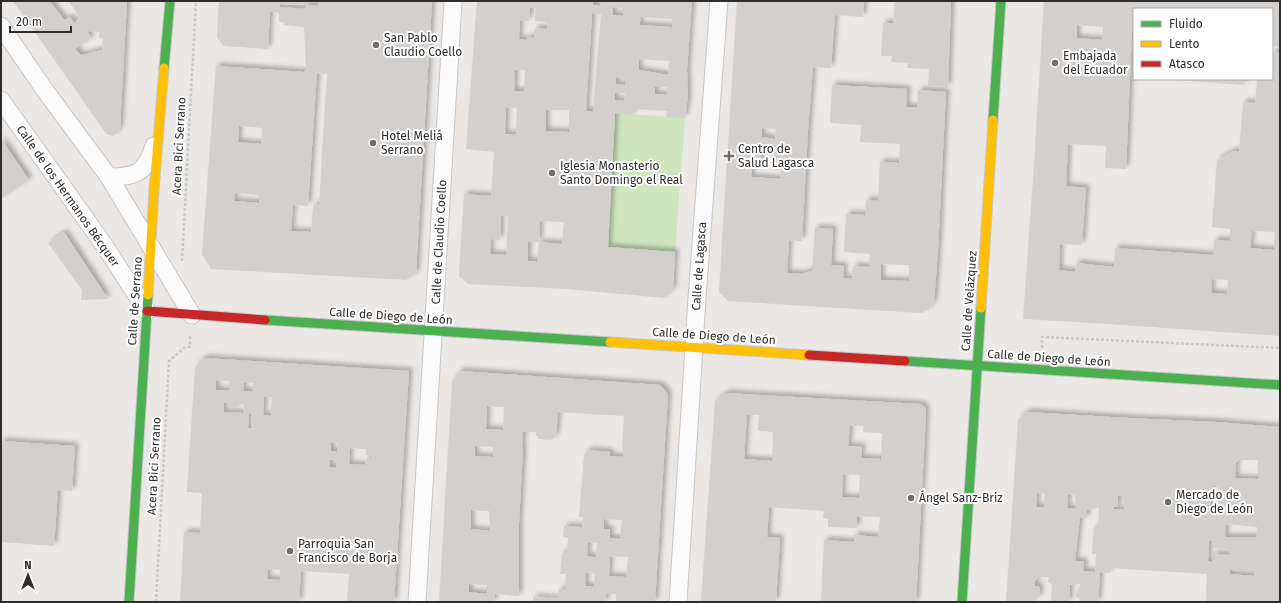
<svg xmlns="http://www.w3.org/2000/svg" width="1281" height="603" font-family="'Fira Sans',sans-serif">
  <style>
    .green { fill: #cfe5be }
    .building { fill: #d2cfcd; fill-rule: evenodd; filter: url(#shadow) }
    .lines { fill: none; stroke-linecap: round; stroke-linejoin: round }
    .street-casing { stroke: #c6c6c6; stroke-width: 19 }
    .fast-casing { stroke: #c6c6c6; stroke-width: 11 }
    .slow-casing { stroke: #c6c6c6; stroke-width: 11 }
    .jam-casing { stroke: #c6c6c6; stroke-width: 11 }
    .path { stroke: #c8c8c8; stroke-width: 2.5; stroke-dasharray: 3 2; stroke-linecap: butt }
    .street { stroke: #fcfbfb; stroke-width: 17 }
    .fast { stroke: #4caf50; stroke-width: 9 }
    .slow { stroke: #ffc107; stroke-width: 9 }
    .jam { stroke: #c62828; stroke-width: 9 }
    .poi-dot { fill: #6f6e6d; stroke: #fff; stroke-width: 1.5 }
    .labels { text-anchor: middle; stroke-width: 4; stroke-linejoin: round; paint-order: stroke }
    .poi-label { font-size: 12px; fill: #2d2d2d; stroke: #fff; text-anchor: start }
    .street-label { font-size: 12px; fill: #2d2d2d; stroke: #fff }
  </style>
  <defs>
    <filter id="shadow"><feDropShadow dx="3.5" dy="-3.5" stdDeviation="2" flood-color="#0004"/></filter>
  </defs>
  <rect width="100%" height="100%" fill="#eae7e4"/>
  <!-- green -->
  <polygon class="green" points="615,113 685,118 675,252 608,247"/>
  <!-- building -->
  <g class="building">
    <path d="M13,1H50L64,20L70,17L74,23L80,18L69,1H127L120,128L117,133L113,136L108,135L105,132ZM87,31L99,32V38L103,39L102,50L81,55L75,49L91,38Z"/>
    <path d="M219,1H248L263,3V1H304L303,5L280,4V7L305,9V5L318,6V1H432L416,273L406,280L211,269L202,254L216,66L304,72L306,69L304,27L283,25L284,22H279V13L270,11L268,49L224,46L217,38ZM317,73L327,74L319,205L314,204L313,207L311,232L291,231L293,205L308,206ZM239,126L262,128L261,144L238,142ZM235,193L259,195V203L234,201Z"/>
    <path d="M477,1H593V5L600,6V1H692L687,70L688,96L685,118L666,117L667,111L634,109L633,115L615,113L608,247L675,252L673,289L664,298L567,289L468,284L459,276L464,194L491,196L494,152L466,149ZM613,7L623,8V15H613ZM530,8H536L535,21L547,22V29L535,28L534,38L528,37L527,40L519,39L520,20L529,21ZM592,14H601L593,111H586ZM641,17L672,19V27L639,25ZM639,59L669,61L668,75L639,70ZM515,70H525L524,91H514ZM616,77L625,78V85L616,84ZM655,87H667V95L655,94ZM615,93H625L624,101L614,100ZM506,107L517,108L516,134H505ZM546,110H569V132L546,131ZM501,216H508L506,255L490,254L491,239L500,240ZM540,221L564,222L562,244L539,242L537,261H528V242H539Z"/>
    <path d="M737,1H864L863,17L835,15L831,68L813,67L808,130L802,241L789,240L787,273L801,274L812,271L815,228L833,229L831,265L844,266L843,278H852L853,266L869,267L870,254L844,252L846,214L865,215L866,200L878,201L880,162L899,163L900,144L860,142L861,125L830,123L832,85L907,89L906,107H917L918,90L946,92L938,250L934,302L929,309L921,313L728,301L719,292ZM762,128L776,129L775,139L762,137ZM761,154L774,155L773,169L781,170L780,179L751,177L752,168H760ZM881,264L909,265V281L881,280Z"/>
    <polygon points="895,1 951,1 948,87 928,86 929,69 907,68 908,63 891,62 892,56 881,56 883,23 893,23"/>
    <path d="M1044,1H1280V46H1272V9H1134V31H1132L1126,169L1105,168L1106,146L1068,144L1066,186L1086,188L1082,245L1060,244L1059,270L1075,272L1076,263L1114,267L1115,248L1213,255L1214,240L1230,241V229L1212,227L1217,160L1233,151L1239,152L1243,102L1255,103L1257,79H1272V52L1280,53V336L1094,323L1023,319L1034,165ZM1077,25L1103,27L1102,40L1077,38ZM1252,231L1275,232L1274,250L1250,248ZM1212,279L1228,280L1227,294L1211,293Z"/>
    <polygon points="1175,79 1245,79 1244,85 1175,80"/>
    <polygon points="1,139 29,180 1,199"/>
    <polygon points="64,232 108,299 81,300 82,290 48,243"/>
    <path d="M204,358L409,371L394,602H347L349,574L301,571L299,602H180L184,532L200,533L202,493L187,492L195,367ZM216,380L229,381V390H216ZM244,382L253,383L252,392L243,391ZM264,397H272L271,415H263ZM224,403H229V407H239V404H244L243,413L224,412ZM249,414H252L251,428H248ZM331,442L338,443L337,451H331ZM350,448L366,449V455L371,456V459L366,458L365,465L349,464ZM330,460H336V468L330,467ZM268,569L280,570V580L267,579Z"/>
    <path d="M460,371L660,385L668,394L655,602H616V594H606V602H533V597L559,599V589H565L566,574H560L562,553H567L568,538L563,537L564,526L582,527L583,517H579L584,455L588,450L610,452V456L624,457L622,447L624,416L558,412L556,436L551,440L539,439L536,435V432H523L522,448L523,449L519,523V596L495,594L494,602H439L452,381ZM487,406L504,407L503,430L486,429ZM475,446L493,447V457L475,456ZM471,510L489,511L490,531L471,529ZM604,519L622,520L620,539L610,538V529H604ZM588,542L597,543L596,558L587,556ZM610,556L628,557L626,577L609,576ZM586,572L595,573L594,587L585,586ZM469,584L487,585V594L469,592Z"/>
    <path d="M726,393L920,404L925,407L926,413L916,602H821L824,540L854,542V535L878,537L880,517L857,516V528L828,527V519L823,518L824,511L769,507L767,537L780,538L776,602H701L715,401ZM747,415H759L758,431L773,432L772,461L744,459ZM850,425L864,426L863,432L882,433L881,459L861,458L862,447L848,446ZM843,474L860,475L859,498L842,497Z"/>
    <path d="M1027,412L1128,418L1216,422L1280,427V602H1206L1207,574L1110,568V573L1100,572L1098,602H1079V598L1076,597V592L1080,590V584H1073L1070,585L1069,602H1051L1052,585L1048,582L1049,577H1039L1035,581V586H1038L1040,588V595L1039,597L1034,598V602H1006L1018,420ZM1239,460H1258V479L1235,478L1236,463ZM1212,486H1218L1217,516L1210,515ZM1037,493L1045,494L1044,507H1036ZM1068,494L1075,495L1076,509L1067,508ZM1118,496H1124V510L1113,509L1114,507H1118ZM1099,508L1098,527H1094L1092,554H1096L1095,572L1083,571L1084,561H1075L1080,517L1087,518V510ZM1226,524L1257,527L1256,537H1225ZM1209,540L1214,541L1213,548L1229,549V555L1213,554L1212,562L1208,561ZM1230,570L1254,571V576L1230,574Z"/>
    <polygon points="1,441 75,446 72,491 58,490 54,546 1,542"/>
  </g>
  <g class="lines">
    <!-- street casing -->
    <g class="street-casing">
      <g id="street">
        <polyline points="1,26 44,89 109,177 192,315"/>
        <polyline points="1,100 104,245 147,311"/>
        <path d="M109,177C137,177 146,172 154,146"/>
        <polyline points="417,602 453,1"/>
        <polyline points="678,602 697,298 719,1"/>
      </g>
    </g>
    <!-- fast casing -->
    <g class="fast-casing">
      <g id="fast">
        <polyline points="164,68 170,1"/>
        <polyline points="993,120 1001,1"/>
        <polyline points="265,320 610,342"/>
        <polyline points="905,361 1280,385"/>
        <polyline points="129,602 148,295"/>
        <polyline points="962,602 981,308"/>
      </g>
    </g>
    <!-- slow casing -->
    <g class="slow-casing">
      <g id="slow">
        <polyline points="148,295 154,190 164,68"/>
        <polyline points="981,308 993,120"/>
        <polyline points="610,342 809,355"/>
      </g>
    </g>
    <!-- jam casing -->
    <g class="jam-casing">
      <g id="jam">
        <polyline points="147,311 265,320"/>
        <polyline points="809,355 905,361"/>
      </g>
    </g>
    <!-- path -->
    <g class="path">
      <polyline points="182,261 196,1"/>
      <polyline points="1042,348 1042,337 1280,348"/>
      <polyline points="156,602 169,361 184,348 190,347 190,335"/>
    </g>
    <!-- street -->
    <use href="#street" class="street"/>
    <!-- fast -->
    <use href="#fast" class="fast"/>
    <!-- slow -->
    <use href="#slow" class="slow"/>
    <!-- jam -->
    <use href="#jam" class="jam"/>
  </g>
  <!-- markers -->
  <g class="poi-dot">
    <circle cx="376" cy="45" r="4"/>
    <circle cx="1055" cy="63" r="4"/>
    <circle cx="373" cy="143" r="4"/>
    <path d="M727 150h4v4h4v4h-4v4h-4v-4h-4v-4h4z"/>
    <circle cx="552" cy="173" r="4"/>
    <circle cx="911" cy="498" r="4"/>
    <circle cx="1168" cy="502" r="4"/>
    <circle cx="290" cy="551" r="4"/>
  </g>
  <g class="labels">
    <!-- poi labels -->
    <g class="poi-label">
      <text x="384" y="42">San Pablo<tspan x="384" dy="14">Claudio Coello</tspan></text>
      <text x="1063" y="60">Embajada<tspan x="1063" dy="14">del Ecuador</tspan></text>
      <text x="381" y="140">Hotel Meliá<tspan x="381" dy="14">Serrano</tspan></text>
      <text x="738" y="153">Centro de<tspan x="738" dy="14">Salud Lagasca</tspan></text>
      <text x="560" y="170">Iglesia Monasterio<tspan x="560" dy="14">Santo Domingo el Real</tspan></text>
      <text x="1176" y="499">Mercado de<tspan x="1176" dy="14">Diego de León</tspan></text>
      <text x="919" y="502">Ángel Sanz-Briz</text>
      <text x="298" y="548">Parroquia San<tspan x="298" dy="14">Francisco de Borja</tspan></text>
    </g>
    <!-- street labels -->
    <g class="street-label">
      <text transform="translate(179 146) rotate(-87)" y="4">Acera Bici Serrano</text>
      <text transform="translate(68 196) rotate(55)" y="4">Calle de los Hermanos Bécquer</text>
      <text transform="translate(439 242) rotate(-87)" y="4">Calle de Claudio Coello</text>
      <text transform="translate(699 266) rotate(-86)" y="4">Calle de Lagasca</text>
      <text transform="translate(135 301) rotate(-86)" y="4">Calle de Serrano</text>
      <text transform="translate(969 301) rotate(-86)" y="4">Calle de Velázquez</text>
      <text transform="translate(391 316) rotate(4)" y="4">Calle de Diego de León</text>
      <text transform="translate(714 336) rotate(4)" y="4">Calle de Diego de León</text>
      <text transform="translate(1049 358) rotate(4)" y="4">Calle de Diego de León</text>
      <text transform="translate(154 466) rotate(-87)" y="4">Acera Bici Serrano</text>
    </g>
  </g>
  <!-- border -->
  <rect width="1281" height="603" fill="none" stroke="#2d2d2d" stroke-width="4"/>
  <!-- legend -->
  <rect x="1133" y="8" width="140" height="72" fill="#ffffff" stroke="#ababab"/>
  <rect x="1141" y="21" width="20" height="6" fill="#4caf50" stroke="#ababab"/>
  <text x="1169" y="28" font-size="12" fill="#2d2d2d">Fluido</text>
  <rect x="1141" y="41" width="20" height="6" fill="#ffc107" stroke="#ababab"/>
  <text x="1169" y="48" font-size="12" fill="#2d2d2d">Lento</text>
  <rect x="1141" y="61" width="20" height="6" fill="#c62828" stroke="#ababab"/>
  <text x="1169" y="68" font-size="12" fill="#2d2d2d">Atasco</text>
  <!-- north arrow -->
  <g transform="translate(28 575)" stroke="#ffffff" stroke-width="3" paint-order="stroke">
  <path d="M0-3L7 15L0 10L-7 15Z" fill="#2d2d2d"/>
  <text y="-6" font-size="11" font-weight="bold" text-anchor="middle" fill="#2d2d2d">N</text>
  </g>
  <!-- scale -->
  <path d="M10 26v6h61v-6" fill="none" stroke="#2d2d2d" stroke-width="2"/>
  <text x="16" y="26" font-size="12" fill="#2d2d2d" stroke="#ffffff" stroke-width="3" paint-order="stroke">20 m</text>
</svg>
